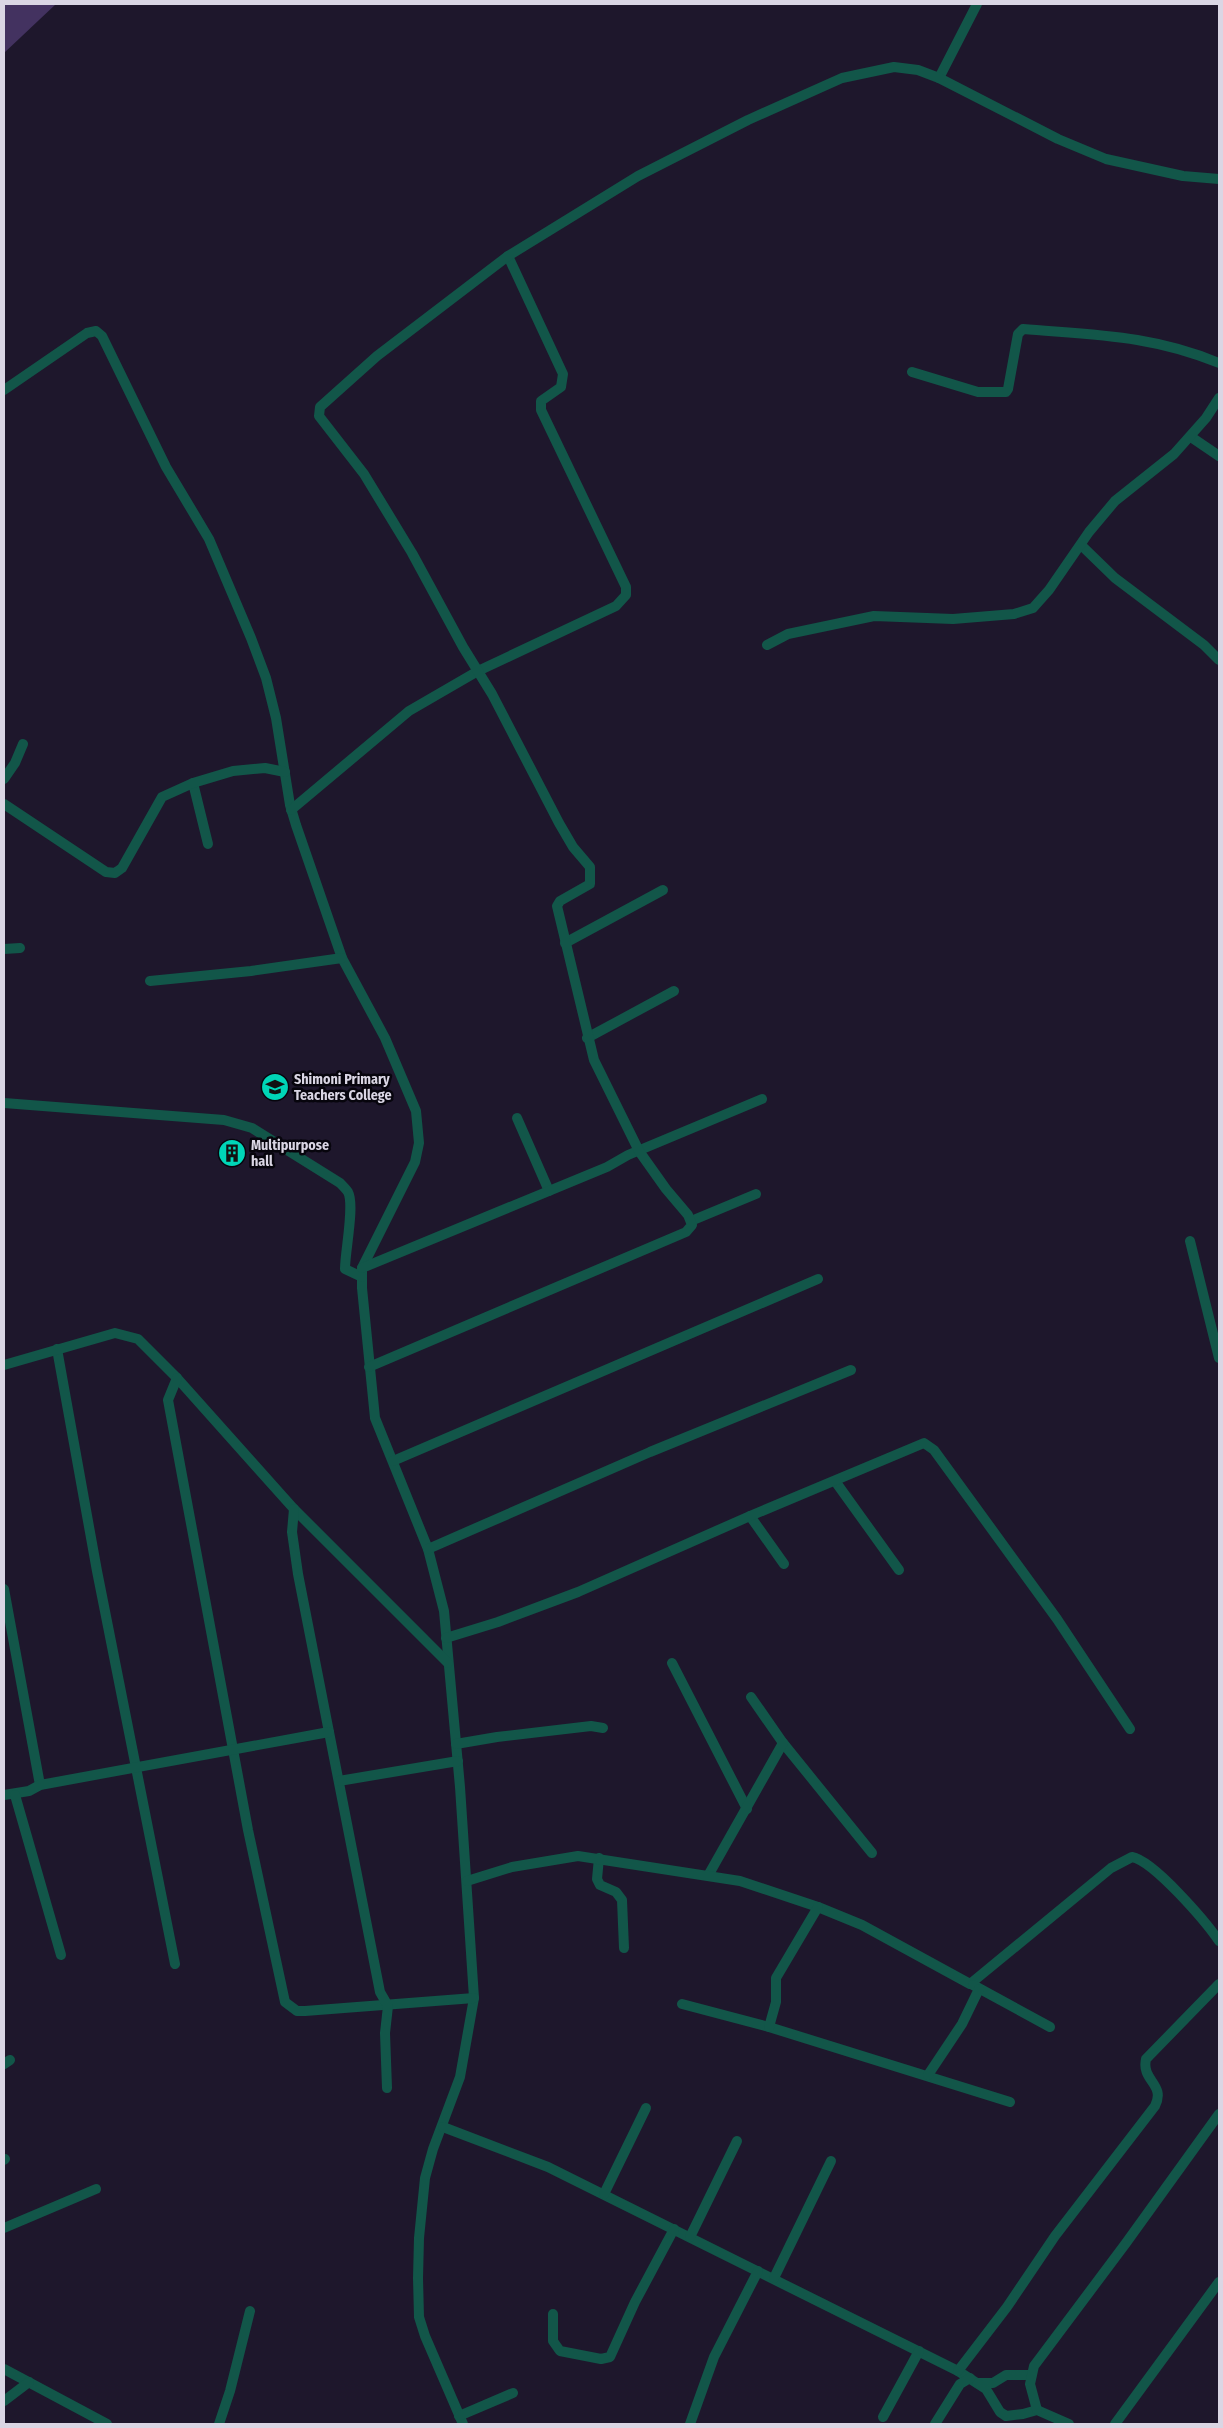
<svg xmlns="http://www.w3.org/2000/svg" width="1223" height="2428" font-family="'Fira Sans Condensed',sans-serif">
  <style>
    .green { fill: #433260 }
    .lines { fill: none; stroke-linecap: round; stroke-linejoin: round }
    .minor { stroke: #125649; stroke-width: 10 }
    .labels { text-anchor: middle; stroke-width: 5; stroke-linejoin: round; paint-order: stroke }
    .poi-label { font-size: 14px; font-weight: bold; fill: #dad6e4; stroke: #07050d; text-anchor: start }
  </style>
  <rect width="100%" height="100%" fill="#1e172c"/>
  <!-- green -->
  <polygon class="green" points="4,4 56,4 4,53"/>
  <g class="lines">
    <!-- minor -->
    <g class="minor">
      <polyline points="939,78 977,4"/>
      <path d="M912,372L978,392H1006L1008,389L1018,334L1023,329C1094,335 1152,335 1219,363"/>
      <polyline points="4,390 87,333 96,331 102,336 166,467 209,539 251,638 266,678 276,718 290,805 296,825 342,958 385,1038 416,1111 419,1143 415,1162 362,1268 362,1288 375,1418 428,1549 444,1611 460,1787 474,1998 460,2077 433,2149 425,2178 419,2238 418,2278 419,2317 425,2336 463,2424"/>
      <polyline points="1191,437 1219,456"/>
      <polyline points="1081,545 1115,578 1204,645 1219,660"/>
      <polyline points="767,645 788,634 874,616 953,619 1014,614 1033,608 1049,590 1089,532 1115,501 1174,454 1206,418 1219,398"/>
      <polyline points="4,779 15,763 23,744"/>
      <polyline points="193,783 208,844"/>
      <polyline points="4,804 106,872 115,873 122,868 162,797 193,783 233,771 265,768 285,772"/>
      <polyline points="291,810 409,711 478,671 616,606 626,595 626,587 541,410 541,401 561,387 563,374 508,256"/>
      <polyline points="565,943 663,890"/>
      <polyline points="4,949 20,948"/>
      <polyline points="150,981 251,971 342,958"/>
      <polyline points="587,1038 674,991"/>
      <path d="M4,1103L224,1120L252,1128L340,1183C342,1185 346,1189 348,1192C355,1205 345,1251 345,1269L362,1277"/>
      <polyline points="517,1118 549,1191"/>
      <polyline points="691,1221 756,1194"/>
      <polyline points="1190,1241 1219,1358"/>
      <polyline points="362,1268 607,1167 628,1155 762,1099"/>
      <polyline points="57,1349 97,1571 175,1964"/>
      <polyline points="4,1365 115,1333 138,1339 177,1378 294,1509 448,1663"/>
      <polyline points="369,1367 686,1232 692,1225 688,1215 666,1189 639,1151 594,1060 557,906 560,901 590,884 590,867 573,847 559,823 492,694 463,647 412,553 364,474 319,416 320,407 377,356 508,256 638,176 748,120 842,78 894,67 918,70 939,78 1058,139 1106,159 1183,176 1219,179"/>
      <polyline points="177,1378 168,1400 248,1830 285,2002 297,2011 305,2011 474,1998"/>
      <polyline points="393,1461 818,1279"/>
      <polyline points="835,1481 899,1570"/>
      <polyline points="294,1509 292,1532 298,1574 380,1992 388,2006 385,2033 387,2088"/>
      <polyline points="750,1516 784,1564"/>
      <polyline points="428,1549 650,1452 851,1370"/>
      <polyline points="4,1589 40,1785"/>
      <polyline points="446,1638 498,1622 578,1592 750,1516 924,1443 934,1450 1057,1619 1130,1729"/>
      <polyline points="672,1663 747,1809"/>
      <polyline points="783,1743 872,1853"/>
      <polyline points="456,1744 497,1737 591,1726 603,1728"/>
      <polyline points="339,1781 458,1761"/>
      <polyline points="4,1795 29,1791 40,1785 329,1732"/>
      <polyline points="15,1795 61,1955"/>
      <polyline points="599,1858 597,1879 600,1885 616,1892 622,1900 624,1948"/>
      <polyline points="709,1874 783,1743 751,1697"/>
      <path d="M467,1881L512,1867L578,1856L740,1881L818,1907L862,1925L970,1984L1111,1868L1132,1857C1154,1861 1206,1922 1219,1941"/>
      <polyline points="973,1985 1050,2027"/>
      <polyline points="682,2004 769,2027 1010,2102"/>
      <polyline points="769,2027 776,2002 776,1978 818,1907"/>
      <polyline points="4,2064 10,2060"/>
      <polyline points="928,2075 962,2024 979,1989"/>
      <polyline points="443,2127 548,2167 958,2371 986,2389 1000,2412 1006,2416 1023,2414 1037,2410 1069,2424"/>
      <polyline points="4,2160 5,2159"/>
      <polyline points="604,2194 646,2108"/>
      <polyline points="4,2228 96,2189"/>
      <polyline points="690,2237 737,2141"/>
      <polyline points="774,2278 831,2161"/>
      <polyline points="553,2314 553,2341 560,2351 601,2359 610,2357 635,2302 674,2229"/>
      <polyline points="4,2369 107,2424"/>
      <path d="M958,2371L1007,2307L1055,2236L1155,2106C1166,2084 1141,2081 1146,2059L1219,1984"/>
      <polyline points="977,2383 993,2383 1006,2375 1031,2375"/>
      <polyline points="4,2401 29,2382"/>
      <polyline points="1037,2410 1030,2384 1034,2366 1126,2243 1219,2114"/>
      <polyline points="459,2416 513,2393"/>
      <polyline points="883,2417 919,2351"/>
      <polyline points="219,2424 230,2391 250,2311"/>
      <polyline points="690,2424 714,2357 758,2271"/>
      <polyline points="935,2424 960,2384 970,2378"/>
      <polyline points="1115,2424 1219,2282"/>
    </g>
  </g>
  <!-- icons -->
  <defs>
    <g id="school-disc" transform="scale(1.4375)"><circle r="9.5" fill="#00d5b7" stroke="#07050d"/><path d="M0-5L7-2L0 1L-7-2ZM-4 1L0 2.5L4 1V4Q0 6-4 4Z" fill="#111"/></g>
    <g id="building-disc" transform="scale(1.4375)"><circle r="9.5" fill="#00d5b7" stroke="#07050d"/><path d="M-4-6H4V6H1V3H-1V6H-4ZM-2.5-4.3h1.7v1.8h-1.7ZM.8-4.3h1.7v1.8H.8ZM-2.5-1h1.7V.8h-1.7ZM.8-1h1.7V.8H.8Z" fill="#111"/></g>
  </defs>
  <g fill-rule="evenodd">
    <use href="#school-disc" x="275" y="1087"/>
    <use href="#building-disc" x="232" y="1153"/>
  </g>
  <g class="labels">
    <!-- poi labels -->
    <g class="poi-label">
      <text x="294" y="1084">Shimoni Primary<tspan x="294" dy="16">Teachers College</tspan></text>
      <text x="251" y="1150">Multipurpose<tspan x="251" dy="16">hall</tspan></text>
    </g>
  </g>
  <!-- border -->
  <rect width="1223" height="2428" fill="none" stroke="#dad6e4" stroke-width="10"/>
</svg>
